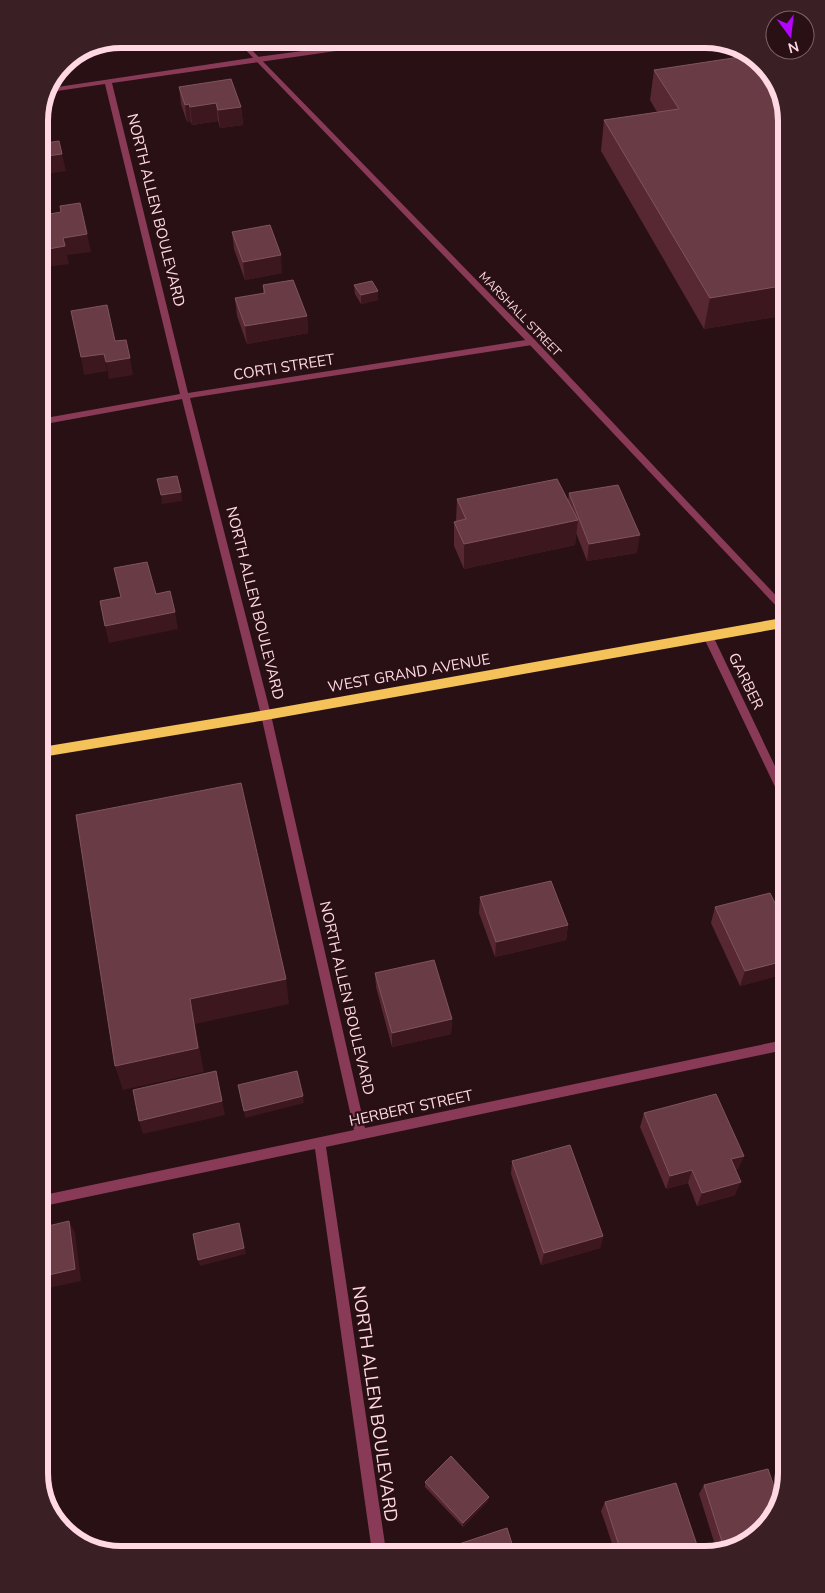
<svg xmlns="http://www.w3.org/2000/svg" width="825" height="1593" font-family="'Nunito Sans',sans-serif">
  <style>
    .lines { fill: none; stroke-linecap: round; stroke-linejoin: round }
    .minor { fill: #893a56; fill-rule: evenodd }
    .tertiary { fill: #893a56; fill-rule: evenodd }
    .trunk { fill: #f4c259; fill-rule: evenodd }
    .wall { fill: #572831 }
    .shaded-wall { fill: #3d171e }
    .building { fill: #693b44; stroke: #80545d }
    .labels { text-anchor: middle; stroke-width: 4.5; stroke-linejoin: round; paint-order: stroke }
    .far-street-label { font-size: 12px; fill: #ffd8e3; stroke: #291015 }
    .street-label { font-size: 15px; fill: #ffd8e3; stroke: #291015 }
    .near-street-label { font-size: 18px; fill: #ffd8e3; stroke: #291015 }
    .rim { fill: none; stroke: #ffd8e3; stroke-width: 6 }
  </style>
  <rect width="100%" height="100%" fill="#291015"/>
  <g class="lines">
    <!-- minor -->
    <g class="minor">
      <polygon points="392,39 409,39 406,41 112,83 188,393 532,339 536,342 532,345 190,398 271,715 365,1128 784,1040 784,1050 326,1147 386,1551 372,1552 315,1149 44,1206 44,1195 354,1130 261,715 182,399 40,425 40,419 180,394 105,84 50,92 51,88 257,57"/>
      <polygon points="708,633 713,636 783,783 783,797 779,796 778,793 703,636"/>
    </g>
    <!-- tertiary -->
    <polygon class="tertiary" points="235,39 241,39 535,340 782,602 782,610 779,609 529,344"/>
    <!-- trunk -->
    <polygon class="trunk" points="782,618 782,628 266,720 42,757 42,747 266,710"/>
  </g>
  <!-- wall -->
  <g class="wall">
    <polygon points="654,70 780,89 781,316 704,329 601,151 604,120 657,112 650,100"/>
    <polygon points="179,87 241,107 243,125 220,128 218,121 192,125 191,122 187,122 181,104"/>
    <polygon points="232,232 282,273 245,280 234,249"/>
    <polygon points="263,285 307,316 308,333 247,344 237,316 235,298 263,294"/>
    <polygon points="354,285 378,291 378,300 361,304 355,294"/>
    <polygon points="569,493 637,553 587,561 576,533 575,545 464,569 454,546 454,522 456,521 457,499 568,501"/>
    <polygon points="480,897 568,925 566,940 495,957 479,913"/>
    <polygon points="715,907 784,921 784,974 740,986 711,923"/>
    <polygon points="375,973 452,1019 451,1034 392,1047 376,987"/>
    <polygon points="644,1113 744,1156 738,1169 735,1170 735,1195 697,1206 688,1183 666,1189 640,1127"/>
    <polygon points="512,1161 603,1236 600,1248 541,1265 511,1174"/>
    <polygon points="425,1482 489,1497 488,1501 463,1527 425,1487"/>
    <polygon points="704,1485 736,1548 716,1548 699,1494"/>
    <polygon points="605,1502 698,1548 614,1549 601,1511"/>
  </g>
  <!-- shaded-wall -->
  <g class="shaded-wall">
    <polygon points="216,103 218,121 192,125 190,107"/>
    <polygon points="189,104 191,122 187,122 185,105"/>
    <polygon points="241,107 243,125 220,128 218,110"/>
    <polygon points="62,154 66,171 39,175 39,157"/>
    <polygon points="87,234 91,252 67,255 69,264 47,267 43,250 63,238"/>
    <polygon points="39,241 41,241 45,259 40,260"/>
    <polygon points="281,255 282,273 245,280 243,262"/>
    <polygon points="781,286 781,316 704,329 710,298"/>
    <polygon points="378,291 378,300 361,304 361,295"/>
    <polygon points="307,316 308,333 247,344 245,326"/>
    <polygon points="104,354 107,371 84,375 81,357"/>
    <polygon points="130,358 133,375 109,379 106,362"/>
    <polygon points="181,492 182,501 162,504 161,495"/>
    <polygon points="578,520 575,545 464,569 464,544"/>
    <polygon points="640,535 637,553 587,561 589,544"/>
    <polygon points="175,612 178,629 109,643 105,626"/>
    <polygon points="568,925 566,940 495,957 496,942"/>
    <polygon points="784,961 784,974 740,986 745,971"/>
    <polygon points="286,979 289,1004 195,1024 204,1072 123,1090 115,1066 190,999"/>
    <polygon points="452,1019 451,1034 392,1047 392,1033"/>
    <polygon points="216,1071 225,1115 143,1134 139,1121"/>
    <polygon points="303,1096 304,1103 245,1118 244,1111"/>
    <polygon points="744,1156 738,1169 726,1172 731,1159"/>
    <polygon points="692,1170 688,1183 666,1189 670,1176"/>
    <polygon points="741,1182 735,1195 697,1206 702,1193"/>
    <polygon points="69,1221 75,1233 81,1281 44,1289 44,1276"/>
    <polygon points="239,1223 246,1254 200,1266 198,1260"/>
    <polygon points="603,1236 600,1248 541,1265 544,1253"/>
    <polygon points="489,1497 488,1501 463,1527 463,1523"/>
  </g>
  <!-- building -->
  <g class="building">
    <polygon points="753,55 780,89 781,286 710,298 604,120 679,109 654,70"/>
    <polygon points="231,79 241,107 218,110 216,103 190,107 189,104 185,105 179,87"/>
    <polygon points="59,141 62,154 39,157 39,144"/>
    <polygon points="80,203 87,234 63,238 65,246 43,250 41,241 39,241 39,216 61,212 60,206"/>
    <polygon points="270,225 281,255 243,262 232,232"/>
    <polygon points="293,280 307,316 245,326 235,298 265,293 263,285"/>
    <polygon points="372,281 378,291 361,295 354,285"/>
    <polygon points="107,305 115,341 126,340 130,358 106,362 104,354 81,357 71,311"/>
    <polygon points="177,476 181,492 161,495 157,479"/>
    <polygon points="557,479 578,520 464,544 454,522 466,519 457,499"/>
    <polygon points="618,485 640,535 589,544 569,493"/>
    <polygon points="147,562 156,594 170,591 175,612 105,626 100,601 121,597 114,568"/>
    <polygon points="241,783 286,979 190,999 198,1048 115,1066 76,815"/>
    <polygon points="551,881 568,925 496,942 480,897"/>
    <polygon points="770,893 784,921 784,961 745,971 715,907"/>
    <polygon points="434,960 452,1019 392,1033 375,973"/>
    <polygon points="216,1071 222,1101 139,1121 133,1090"/>
    <polygon points="297,1071 303,1096 244,1111 238,1085"/>
    <polygon points="716,1094 744,1156 731,1159 741,1182 702,1193 692,1170 670,1176 644,1113"/>
    <polygon points="570,1145 603,1236 544,1253 512,1161"/>
    <polygon points="69,1221 75,1269 44,1276 44,1227"/>
    <polygon points="239,1223 244,1248 198,1260 193,1234"/>
    <polygon points="451,1456 489,1497 463,1523 425,1482"/>
    <polygon points="768,1469 778,1498 772,1518 736,1548 724,1548 704,1485"/>
    <polygon points="676,1483 698,1548 620,1549 605,1502"/>
    <polygon points="507,1528 514,1550 438,1551"/>
  </g>
  <g class="labels">
    <!-- far-street labels -->
    <g class="far-street-label">
      <text transform="translate(520 314) rotate(46)" y="4">MARSHALL STREET</text>
    </g>
    <!-- street labels -->
    <g class="street-label">
      <text transform="translate(156 210) rotate(76)" y="5">NORTH ALLEN BOULEVARD</text>
      <text transform="translate(284 367) rotate(-9)" y="5">CORTI STREET</text>
      <text transform="translate(255 603) rotate(76)" y="5">NORTH ALLEN BOULEVARD</text>
      <text transform="translate(409 673) rotate(-10)" y="5">WEST GRAND AVENUE</text>
      <text transform="translate(746 681) rotate(64)" y="5">GARBER</text>
      <text transform="translate(347 998) rotate(77)" y="5">NORTH ALLEN BOULEVARD</text>
      <text transform="translate(411 1108) rotate(-12)" y="5">HERBERT STREET</text>
    </g>
    <!-- near-street labels -->
    <g class="near-street-label">
      <text transform="translate(375 1404) rotate(82)" y="6">NORTH ALLEN BOULEVARD</text>
    </g>
  </g>
  <!-- crop -->
  <path d="M0 0H825V1593H0ZM121 48H705A73 73 0 0 1 778 121V1473A73 73 0 0 1 705 1546H121A73 73 0 0 1 48 1473V121A73 73 0 0 1 121 48Z" fill="#3a2025" fill-rule="evenodd"/>
  <path class="rim" d="M121 48H705A73 73 0 0 1 778 121V1473A73 73 0 0 1 705 1546H121A73 73 0 0 1 48 1473V121A73 73 0 0 1 121 48Z"/>
  <!-- north arrow -->
  <g transform="translate(790 35) rotate(165)"><circle r="24" fill="#291015" stroke="#7f6067"/>
  <path d="M0-4L9 19L0 12L-9 19Z" fill="#b504ff"/>
  <text y="-8" font-size="14" font-weight="bold" text-anchor="middle" fill="#ffd8e3">N</text>
  </g>
</svg>
